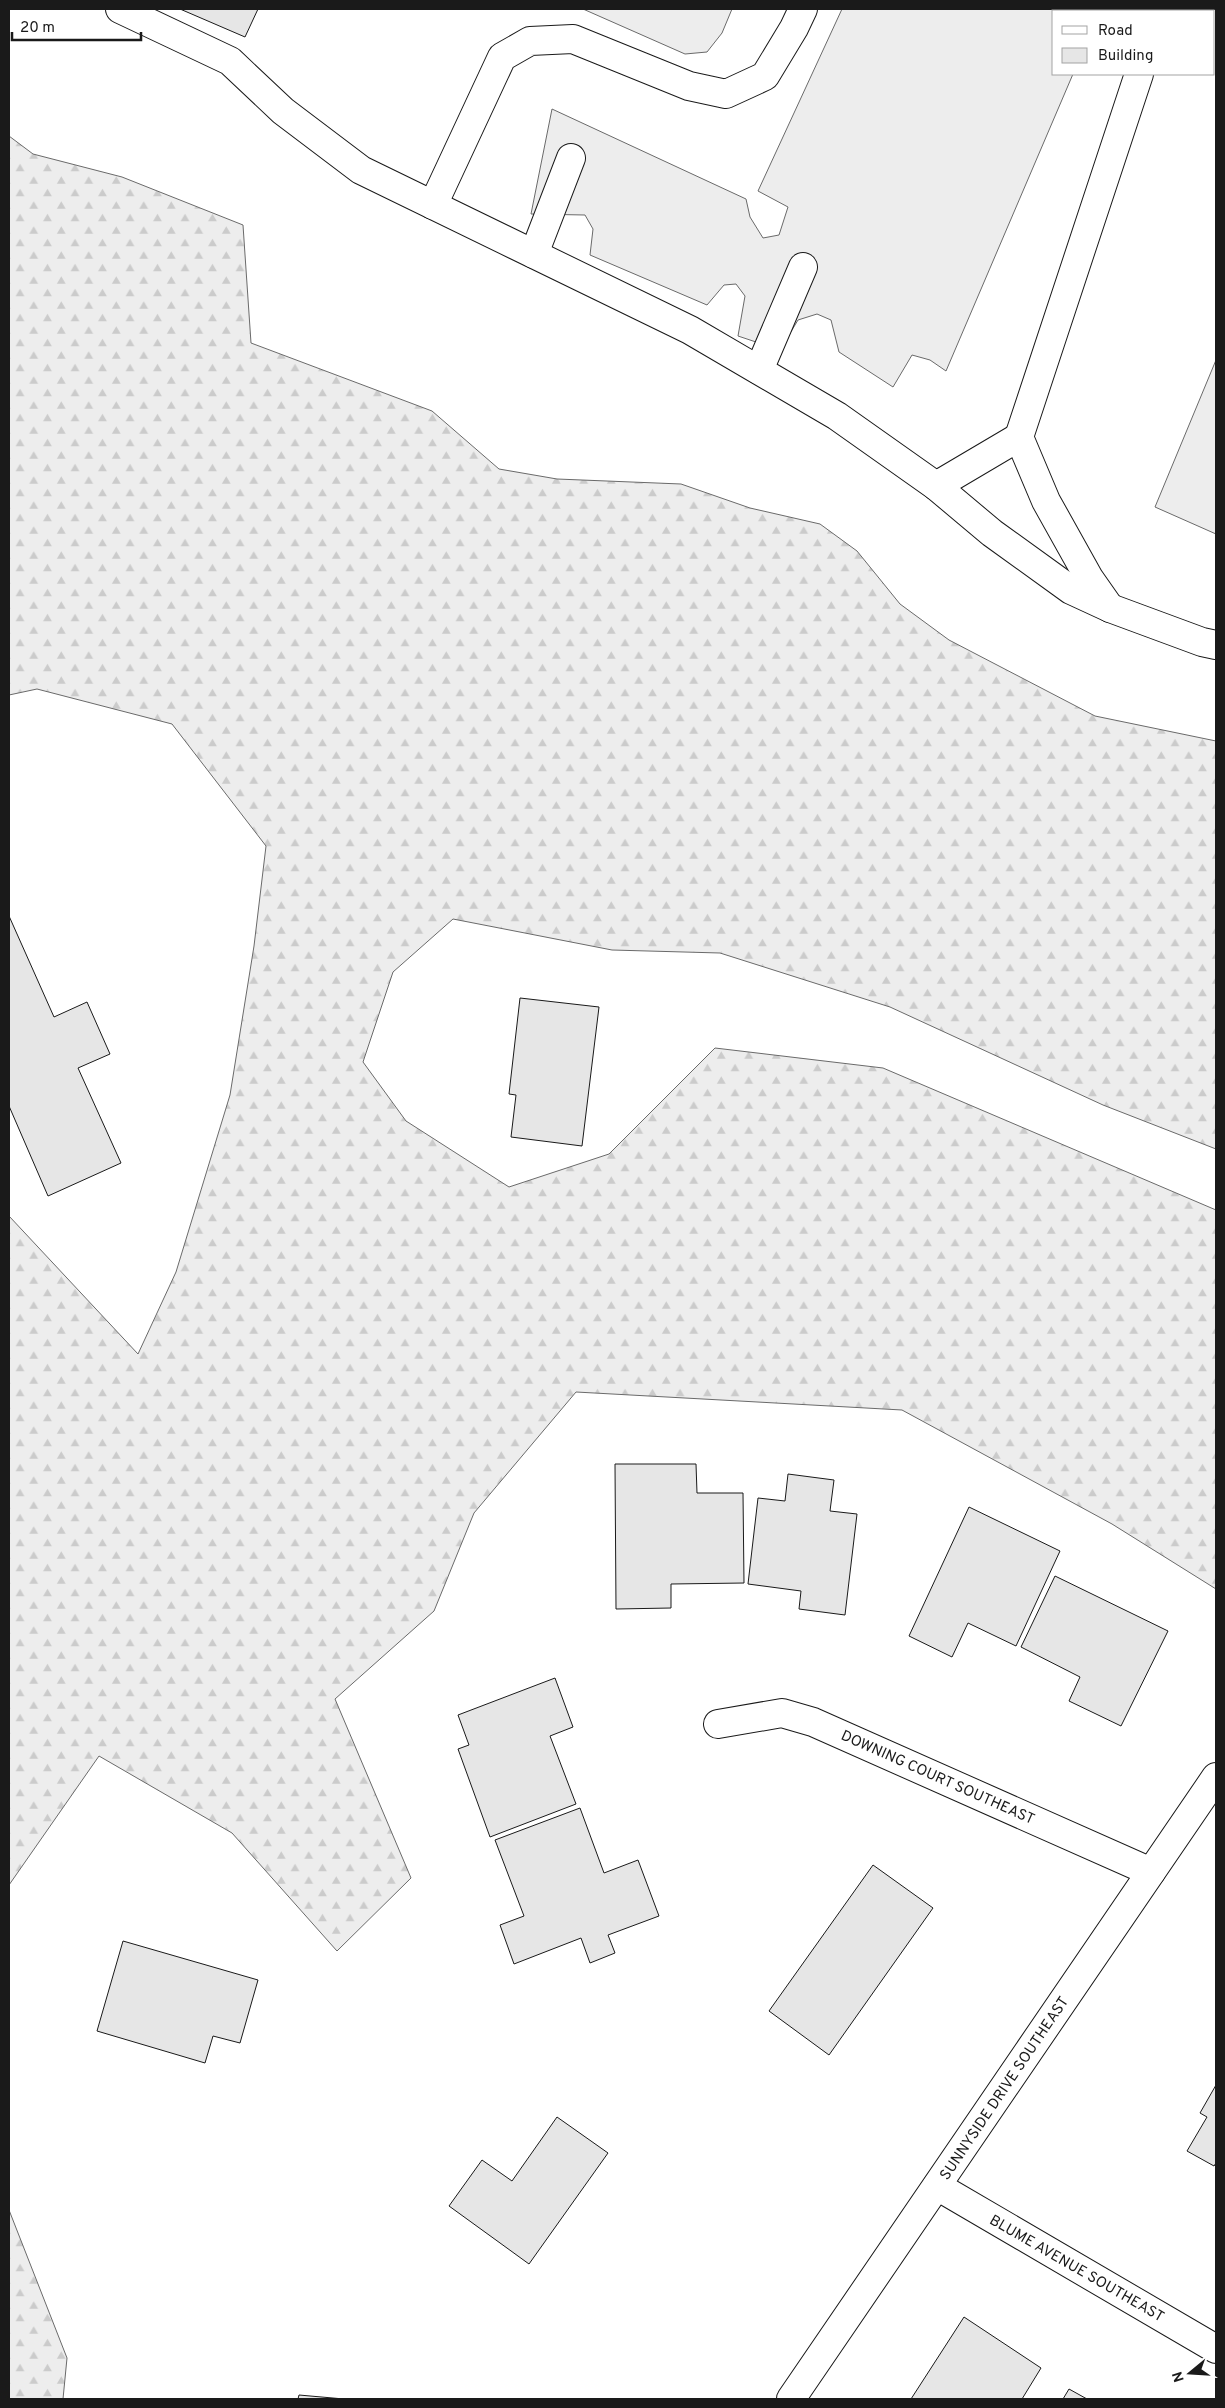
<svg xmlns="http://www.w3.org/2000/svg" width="1225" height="2408" font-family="Overpass,sans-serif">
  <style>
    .forest { fill: url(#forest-firs); stroke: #6a6a6a }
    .built { fill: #ededed; stroke: #6a6a6a }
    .building { fill: #e6e6e6; stroke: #1a1a1a }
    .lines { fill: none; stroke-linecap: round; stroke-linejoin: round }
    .minor-casing { stroke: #1a1a1a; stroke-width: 30 }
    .minor { stroke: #fff; stroke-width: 28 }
    .labels { text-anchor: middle; stroke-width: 4; stroke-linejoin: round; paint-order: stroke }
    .street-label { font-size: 15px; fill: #1a1a1a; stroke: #fff }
  </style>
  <defs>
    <pattern id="forest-firs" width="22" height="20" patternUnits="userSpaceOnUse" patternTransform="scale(1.25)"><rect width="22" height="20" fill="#ededed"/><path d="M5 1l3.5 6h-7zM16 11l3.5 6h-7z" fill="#cbcbcb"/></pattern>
  </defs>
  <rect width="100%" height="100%" fill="#fff"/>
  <!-- forest -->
  <g class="forest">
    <polygon points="9,136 33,154 122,177 243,225 251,343 432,411 499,469 557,479 681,484 750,508 820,524 857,551 900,604 949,640 1095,716 1216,741 1216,1149 1103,1105 890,1007 720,953 612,950 453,919 393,972 363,1062 406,1121 509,1187 609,1154 715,1048 883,1068 1216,1210 1216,1589 1112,1524 902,1410 576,1392 474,1513 434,1611 335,1699 411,1878 337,1951 232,1833 99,1756 9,1885 9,1216 138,1354 176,1272 230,1095 254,946 266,846 172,724 37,689 9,695"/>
    <polygon points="9,2210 67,2358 63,2399 9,2399"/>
  </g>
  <!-- built -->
  <g class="built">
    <polygon points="583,9 732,9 722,33 707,52 685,54"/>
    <polygon points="842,9 1063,9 1066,11 1054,11 1054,74 1073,74 946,371 930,360 912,355 893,387 839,352 831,320 817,314 798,320 780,350 738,336 745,296 736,284 724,285 707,305 590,255 593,229 585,215 531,214 552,109 746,199 750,217 763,238 779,235 788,207 758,191"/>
    <polygon points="1216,360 1216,534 1155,507"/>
  </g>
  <!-- building -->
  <g class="building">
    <polygon points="180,9 258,9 245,37"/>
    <polygon points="9,916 54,1017 87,1002 110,1054 78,1068 121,1163 48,1196 9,1106"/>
    <polygon points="520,998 599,1007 582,1146 511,1137 516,1095 509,1094"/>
    <polygon points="615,1464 696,1464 697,1493 743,1493 744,1583 671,1584 671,1608 616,1609"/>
    <polygon points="788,1474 834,1480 830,1511 857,1514 845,1615 799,1609 801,1591 748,1584 758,1498 785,1501"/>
    <polygon points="969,1507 1060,1551 1016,1646 968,1623 952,1657 909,1636"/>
    <polygon points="1055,1576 1168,1631 1121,1726 1069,1701 1080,1677 1021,1647"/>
    <polygon points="555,1678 573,1727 550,1736 576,1804 490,1837 458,1749 469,1745 458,1715"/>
    <polygon points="580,1808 604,1873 638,1860 659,1916 608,1935 615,1953 590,1963 581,1938 514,1964 500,1925 524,1916 495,1840"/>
    <polygon points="873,1865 933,1908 829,2055 769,2011"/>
    <polygon points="123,1941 258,1980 240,2043 213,2036 205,2063 97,2031"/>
    <polygon points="1216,2085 1216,2163 1214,2166 1187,2151 1207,2117 1200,2113"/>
    <polygon points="557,2117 608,2153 529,2264 449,2206 482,2160 512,2181"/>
    <polygon points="964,2317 1041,2368 1022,2399 911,2399"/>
    <polygon points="1069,2389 1087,2399 1063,2399"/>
    <polygon points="299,2395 344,2399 298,2399"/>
  </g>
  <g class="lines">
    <!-- minor casing -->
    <g class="minor-casing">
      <g id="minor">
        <polyline points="120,9 230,61 283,111 361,170 690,330 837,416 936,486 1019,437"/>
        <polyline points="1161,11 1162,9"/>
        <polyline points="433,205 502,57 530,41 573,39 689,86 726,94 765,76 794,28 803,9"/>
        <polyline points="534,254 571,158"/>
        <polyline points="759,370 803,267"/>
        <polyline points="936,486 992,533 1071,590 1110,608 1202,642 1216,645"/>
        <polyline points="1110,608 1089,578 1046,501 1019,437 1139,74"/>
        <polyline points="718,1724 782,1713 813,1722 1151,1872"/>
        <polyline points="937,2186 1216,2349"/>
        <polyline points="791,2399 1216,1777"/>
      </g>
    </g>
    <!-- minor -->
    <use href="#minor" class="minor"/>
  </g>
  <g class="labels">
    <!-- street labels -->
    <g class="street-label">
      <text transform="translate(938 1777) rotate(24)" y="5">DOWNING COURT SOUTHEAST</text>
      <text transform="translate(1004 2088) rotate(-56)" y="5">SUNNYSIDE DRIVE SOUTHEAST</text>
      <text transform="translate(1077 2268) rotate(30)" y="5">BLUME AVENUE SOUTHEAST</text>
    </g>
  </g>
  <!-- border -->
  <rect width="1225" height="2408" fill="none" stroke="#1a1a1a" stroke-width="20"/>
  <!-- legend -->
  <rect x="1052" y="10" width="162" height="65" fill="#ffffff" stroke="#a3a3a3"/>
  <rect x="1062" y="26" width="25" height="8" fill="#ffffff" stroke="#a3a3a3"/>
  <text x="1098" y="35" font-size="15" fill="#1a1a1a">Road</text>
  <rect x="1062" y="48" width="25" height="15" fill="#e6e6e6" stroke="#a3a3a3"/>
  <text x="1098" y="60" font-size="15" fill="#1a1a1a">Building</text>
  <!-- north arrow -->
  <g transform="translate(1190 2373) rotate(252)" stroke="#ffffff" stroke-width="4" paint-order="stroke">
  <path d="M0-4L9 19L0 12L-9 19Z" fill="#1a1a1a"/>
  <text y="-8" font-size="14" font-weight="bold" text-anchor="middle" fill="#1a1a1a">N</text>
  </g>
  <!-- scale -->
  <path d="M12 32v8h129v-8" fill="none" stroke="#1a1a1a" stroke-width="2.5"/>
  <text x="20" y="32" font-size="15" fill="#1a1a1a" stroke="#ffffff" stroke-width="4" paint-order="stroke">20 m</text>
</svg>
